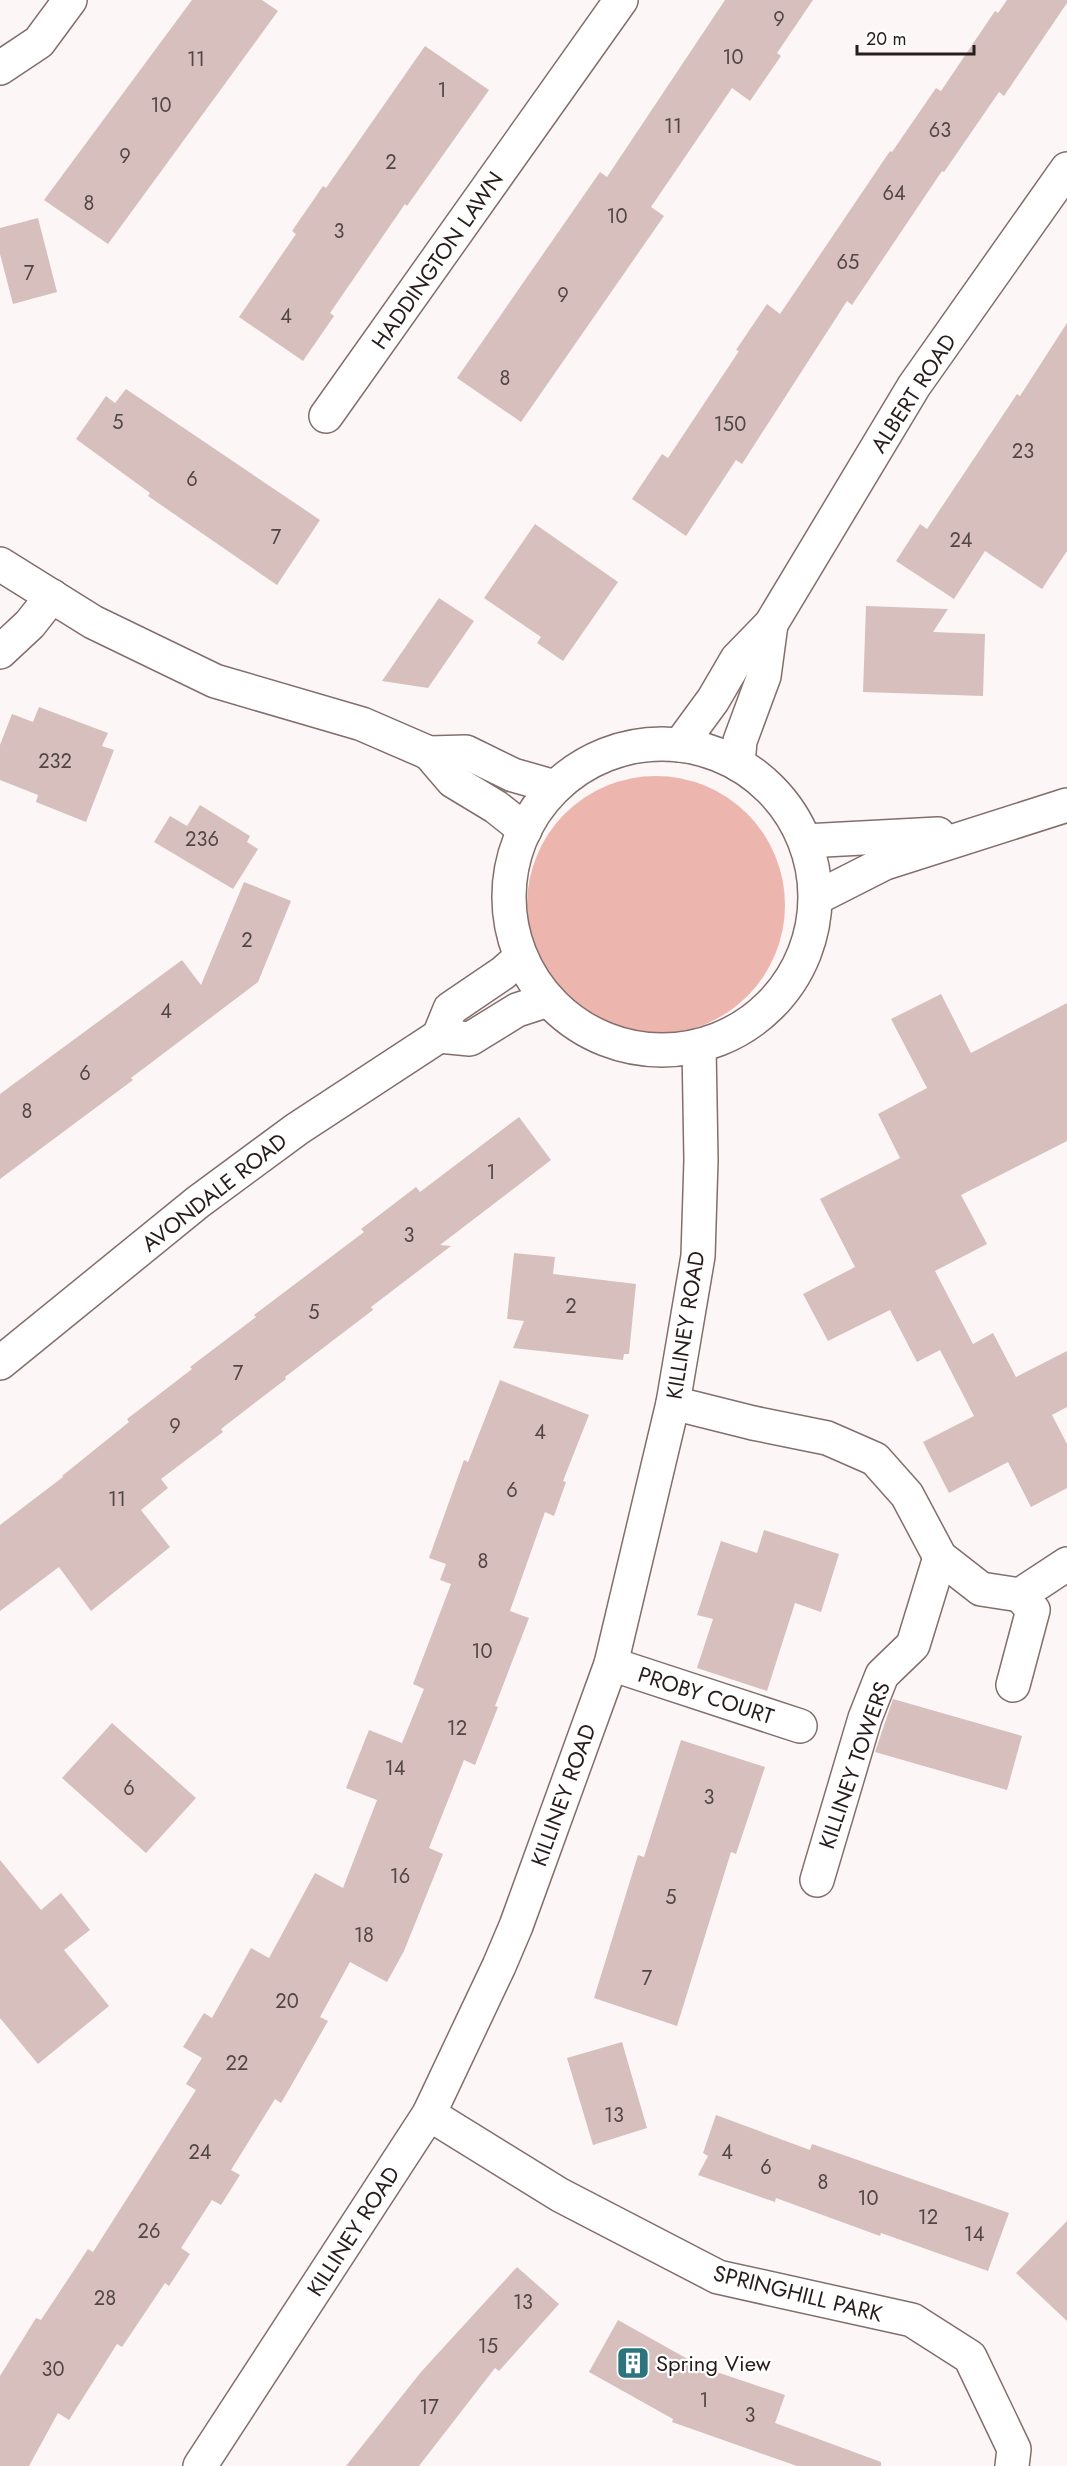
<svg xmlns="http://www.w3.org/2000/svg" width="1067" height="2466" font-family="Jost,sans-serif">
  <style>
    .green { fill: #ecb5ad }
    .building { fill: #d6bfbc }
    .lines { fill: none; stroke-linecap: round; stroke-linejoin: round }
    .minor-casing { stroke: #836e6b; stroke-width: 36 }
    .tertiary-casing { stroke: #836e6b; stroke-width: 36 }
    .secondary-casing { stroke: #836e6b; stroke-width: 36 }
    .minor { stroke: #fff; stroke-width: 33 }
    .tertiary { stroke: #fff; stroke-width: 33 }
    .secondary { stroke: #fff; stroke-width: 33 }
    .labels { text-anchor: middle; stroke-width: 4.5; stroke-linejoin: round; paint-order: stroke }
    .number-label { font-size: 20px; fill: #524644 }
    .street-label { font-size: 22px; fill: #261d1c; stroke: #fff }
    .poi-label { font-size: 22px; fill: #261d1c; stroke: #fff; text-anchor: start }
  </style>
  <rect width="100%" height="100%" fill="#fcf7f6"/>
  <!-- green -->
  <circle class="green" cx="656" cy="905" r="129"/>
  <!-- building -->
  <g class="building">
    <polygon points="192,0 262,0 278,11 108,244 44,200"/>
    <polygon points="725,0 813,0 777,53 781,56 750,101 732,88 651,207 664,216 521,422 457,378 600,172 607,177"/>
    <polygon points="1007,0 1067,0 1067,3 1004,96 999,92 944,172 942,171 852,305 847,301 742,464 736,460 686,536 632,499 662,454 668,458 739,351 736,350 767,304 780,314 890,151 892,152 936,88 941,91 995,11 998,13"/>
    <polygon points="425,46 489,90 407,206 405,204 330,313 334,316 303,361 239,317 296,234 292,231 323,186 326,188"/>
    <polygon points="38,218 57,292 13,304 0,254 0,228"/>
    <polygon points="1067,323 1067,551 1042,589 985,551 954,599 896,561 920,524 927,529 1017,394 1020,396"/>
    <polygon points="126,389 320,520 277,585 148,496 150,493 76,439 106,396 115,403"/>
    <polygon points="535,524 618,582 563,661 537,643 541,637 484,598"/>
    <polygon points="439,598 474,621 428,688 382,681"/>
    <polygon points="866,606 948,609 933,632 985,634 983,696 863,692"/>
    <polygon points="39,707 108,733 102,746 114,750 86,822 36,802 38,795 0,780 0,745 12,714 33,722"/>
    <polygon points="200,805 250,836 247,842 258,849 233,889 154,842 170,816 187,826"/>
    <polygon points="244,882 291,901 258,982 131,1078 133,1080 0,1179 0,1094 182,960 201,985"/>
    <polygon points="941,994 971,1053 1067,1003 1067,1141 961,1195 987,1244 935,1271 973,1344 993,1333 1016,1377 1067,1351 1067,1407 1052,1415 1067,1444 1067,1488 1031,1507 1008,1462 949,1493 923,1442 974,1416 940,1350 917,1362 890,1310 828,1341 803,1294 855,1267 820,1199 900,1158 878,1114 927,1088 891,1019"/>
    <polygon points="519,1117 551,1160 440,1245 451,1246 371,1307 373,1310 285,1377 286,1379 221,1429 223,1432 161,1479 168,1488 141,1510 170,1547 91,1611 59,1567 0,1611 0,1525 63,1477 62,1476 129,1422 127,1419 192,1369 190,1367 256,1317 254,1315 364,1232 361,1229 416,1187 420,1192"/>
    <polygon points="514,1253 555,1257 553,1274 636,1284 629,1354 624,1354 623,1360 513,1348 524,1321 507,1319"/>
    <polygon points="500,1380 589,1415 563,1481 566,1482 554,1516 545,1512 510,1611 529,1618 495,1706 498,1707 475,1765 464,1760 429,1848 443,1854 404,1951 387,1982 350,1962 320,2017 328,2021 291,2086 281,2103 275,2099 231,2170 240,2175 221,2205 212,2200 181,2248 190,2254 169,2286 165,2283 122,2347 117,2344 69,2420 58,2413 29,2466 0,2466 0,2376 36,2318 41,2320 88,2249 93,2252 196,2090 186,2084 202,2058 183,2047 204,2013 212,2018 251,1948 269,1958 315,1873 343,1888 377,1800 346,1788 369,1730 402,1743 424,1689 413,1684 451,1584 440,1580 446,1564 429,1558 464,1460 468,1462"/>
    <polygon points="764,1530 839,1554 821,1612 795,1603 767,1691 697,1668 713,1619 697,1615 721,1541 757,1553"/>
    <polygon points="893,1699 1022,1736 1007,1790 875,1752"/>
    <polygon points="112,1723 196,1798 146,1853 62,1778"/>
    <polygon points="681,1740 765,1767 736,1854 731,1852 677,2026 594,1998 638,1855 644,1857"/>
    <polygon points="0,1860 41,1910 61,1893 90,1930 64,1950 109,2006 38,2064 0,2018"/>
    <polygon points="622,2042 647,2128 593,2145 567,2058"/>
    <polygon points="716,2115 810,2150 812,2144 1009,2213 988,2271 881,2233 880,2236 776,2198 775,2202 698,2175 708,2156 703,2153"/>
    <polygon points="1067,2221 1067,2321 1016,2273"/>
    <polygon points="517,2267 559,2304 499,2371 495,2368 419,2466 346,2466 421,2372"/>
    <polygon points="618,2320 702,2367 785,2395 775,2423 881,2462 881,2466 797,2466 672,2422 673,2419 589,2372"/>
  </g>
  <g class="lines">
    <!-- minor casing -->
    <g class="minor-casing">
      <g id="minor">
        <polyline points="0,68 39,42 70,0"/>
        <polyline points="326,416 621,0"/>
        <polyline points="0,652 30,624 52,596"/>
        <polyline points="680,745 713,700 737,659 771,624 914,386 1067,169"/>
        <polyline points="738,764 740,741 764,676 771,624"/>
        <polyline points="673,1403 753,1423 827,1438 875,1459 907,1495 940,1557 981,1589 1020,1595 1067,1564"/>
        <polyline points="611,1664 800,1726"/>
        <polyline points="1013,1685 1033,1610 1020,1595"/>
        <polyline points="817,1880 865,1718 882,1675 913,1645 940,1557"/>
        <polyline points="429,2114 560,2195 718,2277 912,2320 970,2357 1014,2449 1012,2466"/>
      </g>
    </g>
    <!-- tertiary casing -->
    <g class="tertiary-casing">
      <g id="tertiary">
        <polyline points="439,1036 470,1039 517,1010 548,1000"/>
        <polyline points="0,1363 198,1202 297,1129 439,1036 450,1009 503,973 521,957"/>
        <polyline points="200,2466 429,2114 499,1966 516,1926 611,1664 673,1403 698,1256 701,1160 699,1046"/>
      </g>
    </g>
    <!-- secondary casing -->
    <g class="secondary-casing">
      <g id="secondary">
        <polyline points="0,564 93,622 215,681 362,724 429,753 466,752 513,775 555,787"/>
        <circle cx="662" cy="897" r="153"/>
        <polyline points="429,753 453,781 496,807 525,830"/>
        <polyline points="805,841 938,834"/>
        <polyline points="816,898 885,863 1067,805"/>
      </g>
    </g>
    <!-- minor -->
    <use href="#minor" class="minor"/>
    <!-- tertiary -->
    <use href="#tertiary" class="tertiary"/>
    <!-- secondary -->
    <use href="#secondary" class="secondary"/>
  </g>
  <!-- icons -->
  <defs>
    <g id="building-square" transform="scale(1.725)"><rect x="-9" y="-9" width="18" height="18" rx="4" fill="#2c747e" stroke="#fff"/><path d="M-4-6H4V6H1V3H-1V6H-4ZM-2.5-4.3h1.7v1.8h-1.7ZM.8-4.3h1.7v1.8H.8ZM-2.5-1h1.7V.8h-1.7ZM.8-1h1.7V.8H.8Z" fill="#fff"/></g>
  </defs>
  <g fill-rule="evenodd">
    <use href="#building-square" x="633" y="2363"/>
  </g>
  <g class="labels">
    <!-- number labels -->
    <g class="number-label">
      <text x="779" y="26">9</text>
      <text x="733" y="64">10</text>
      <text x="196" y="66">11</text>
      <text x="442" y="97">1</text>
      <text x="161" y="112">10</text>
      <text x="673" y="133">11</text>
      <text x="940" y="137">63</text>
      <text x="125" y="163">9</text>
      <text x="391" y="169">2</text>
      <text x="894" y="200">64</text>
      <text x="89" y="210">8</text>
      <text x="617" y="223">10</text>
      <text x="339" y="238">3</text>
      <text x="848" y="269">65</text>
      <text x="29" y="280">7</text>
      <text x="563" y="302">9</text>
      <text x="286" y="323">4</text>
      <text x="505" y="385">8</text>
      <text x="118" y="429">5</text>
      <text x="730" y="431">150</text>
      <text x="1023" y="458">23</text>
      <text x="192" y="486">6</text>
      <text x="276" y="544">7</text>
      <text x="961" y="547">24</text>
      <text x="55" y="768">232</text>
      <text x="202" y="846">236</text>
      <text x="247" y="947">2</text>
      <text x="166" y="1018">4</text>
      <text x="85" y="1080">6</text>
      <text x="27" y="1118">8</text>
      <text x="491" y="1179">1</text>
      <text x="409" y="1242">3</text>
      <text x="571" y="1313">2</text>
      <text x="314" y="1319">5</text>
      <text x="238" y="1380">7</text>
      <text x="175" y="1433">9</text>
      <text x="540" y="1439">4</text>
      <text x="512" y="1497">6</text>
      <text x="117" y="1506">11</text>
      <text x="483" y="1568">8</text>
      <text x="482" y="1658">10</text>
      <text x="457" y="1735">12</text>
      <text x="395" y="1775">14</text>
      <text x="129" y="1795">6</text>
      <text x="709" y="1804">3</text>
      <text x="400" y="1883">16</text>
      <text x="671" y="1904">5</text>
      <text x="364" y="1942">18</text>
      <text x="647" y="1985">7</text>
      <text x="287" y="2008">20</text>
      <text x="237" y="2070">22</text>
      <text x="614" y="2122">13</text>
      <text x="200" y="2159">24</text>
      <text x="727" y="2159">4</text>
      <text x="766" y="2174">6</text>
      <text x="823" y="2189">8</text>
      <text x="868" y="2205">10</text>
      <text x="928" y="2224">12</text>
      <text x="149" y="2238">26</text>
      <text x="974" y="2241">14</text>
      <text x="105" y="2305">28</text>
      <text x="523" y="2309">13</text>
      <text x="488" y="2353">15</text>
      <text x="53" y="2376">30</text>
      <text x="704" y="2407">1</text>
      <text x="429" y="2414">17</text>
      <text x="750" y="2422">3</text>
    </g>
    <!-- street labels -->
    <g class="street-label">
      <text transform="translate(437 260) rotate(-55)" y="8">HADDINGTON LAWN</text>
      <text transform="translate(913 393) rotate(-57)" y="8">ALBERT ROAD</text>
      <text transform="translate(214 1192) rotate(-38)" y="8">AVONDALE ROAD</text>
      <text transform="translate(685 1325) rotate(-81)" y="8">KILLINEY ROAD</text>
      <text transform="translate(706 1695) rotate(18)" y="8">PROBY COURT</text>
      <text transform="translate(854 1765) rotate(-71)" y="8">KILLINEY TOWERS</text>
      <text transform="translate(563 1795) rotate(-70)" y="8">KILLINEY ROAD</text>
      <text transform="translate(353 2231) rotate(-57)" y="8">KILLINEY ROAD</text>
      <text transform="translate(798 2293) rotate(14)" y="8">SPRINGHILL PARK</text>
    </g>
    <!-- poi labels -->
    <g class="poi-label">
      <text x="656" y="2371">Spring View</text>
    </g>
  </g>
  <!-- scale -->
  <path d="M857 45v9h117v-9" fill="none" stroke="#261d1c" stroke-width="3"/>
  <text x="866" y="45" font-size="18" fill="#261d1c" stroke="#ffffff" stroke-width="4.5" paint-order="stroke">20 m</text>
</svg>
